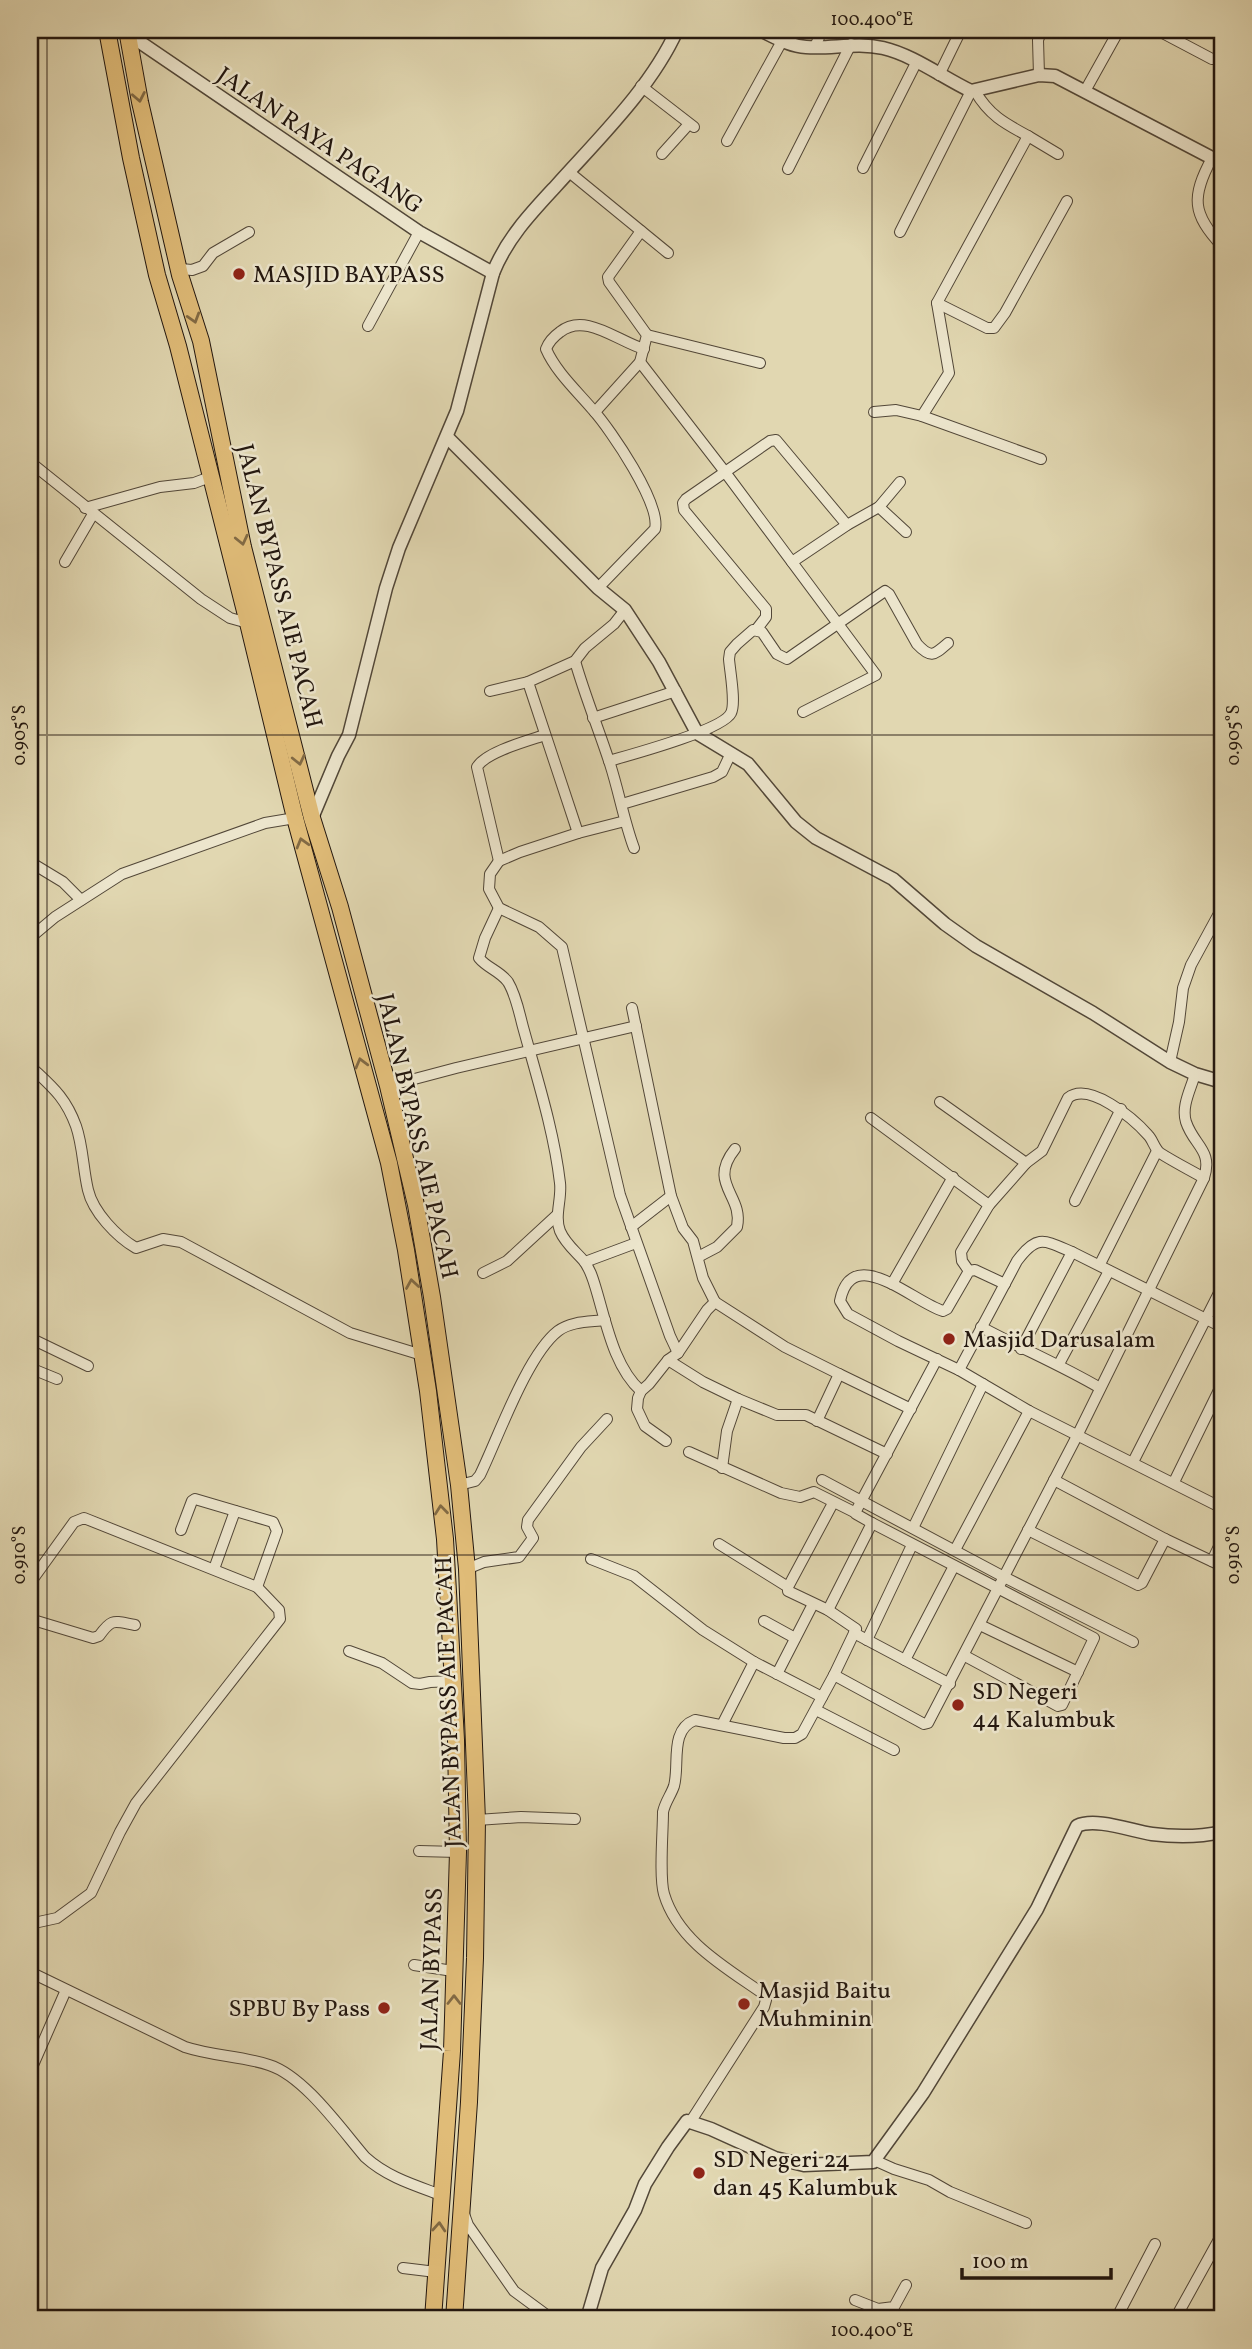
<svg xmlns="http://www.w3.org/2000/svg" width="1252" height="2349" font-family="Vollkorn,serif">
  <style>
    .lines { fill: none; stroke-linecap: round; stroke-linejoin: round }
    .minor-casing { stroke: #524738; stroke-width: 12 }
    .tertiary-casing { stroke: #524738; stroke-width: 15 }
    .trunk-casing { stroke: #23170f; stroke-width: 18 }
    .minor { stroke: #ece5cc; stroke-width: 10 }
    .tertiary { stroke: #ece5cc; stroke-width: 12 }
    .trunk { stroke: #e0bc78; stroke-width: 16 }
    .oneway { stroke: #826a44 }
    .ticks { fill: none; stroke: #23170f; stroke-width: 2; stroke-opacity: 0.45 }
    .poi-dot { fill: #8f2418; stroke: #ece5cc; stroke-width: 2.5 }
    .labels { text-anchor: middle; stroke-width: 5; stroke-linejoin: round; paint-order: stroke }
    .street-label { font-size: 24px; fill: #23170f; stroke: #ece5cc }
    .poi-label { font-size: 24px; fill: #23170f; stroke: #ece5cc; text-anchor: start }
    .neatline { fill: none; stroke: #23170f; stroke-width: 2.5 }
    .ticks-label { font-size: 18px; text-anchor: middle; fill: #23170f }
  </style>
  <rect width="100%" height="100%" fill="#e1d7b1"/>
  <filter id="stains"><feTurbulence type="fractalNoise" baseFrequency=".00286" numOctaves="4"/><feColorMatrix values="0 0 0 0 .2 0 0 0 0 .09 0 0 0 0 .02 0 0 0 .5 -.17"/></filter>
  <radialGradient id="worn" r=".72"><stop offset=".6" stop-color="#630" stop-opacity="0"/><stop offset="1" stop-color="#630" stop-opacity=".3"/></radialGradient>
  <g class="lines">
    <!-- minor casing -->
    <g class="minor-casing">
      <g id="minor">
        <polyline points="1157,30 1212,59"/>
        <polyline points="815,47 822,30"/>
        <polyline points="939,75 961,30"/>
        <polyline points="1039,75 1038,40 1042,30"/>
        <polyline points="641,86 694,127"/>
        <path d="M975,91C989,115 1004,123 1028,136L937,303L949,373L922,416L1041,459"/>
        <polyline points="1085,91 1119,30"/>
        <polyline points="1028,136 1058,154"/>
        <polyline points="727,141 782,41"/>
        <polyline points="662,154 689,124"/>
        <path d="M1212,158C1191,197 1192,214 1222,246"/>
        <polyline points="863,168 917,61"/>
        <polyline points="788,169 851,44"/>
        <polyline points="569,172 668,253"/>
        <polyline points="900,232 971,91"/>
        <polyline points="181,274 181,269 192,270 203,266 213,253 249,232"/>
        <polyline points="937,303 987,328 994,328 1005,313 1067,201"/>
        <polyline points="368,326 419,232"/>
        <polyline points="647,335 760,363"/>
        <polyline points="640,362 725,472 876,675 803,712"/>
        <polyline points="595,412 640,362 647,335 609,282 608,277 641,231"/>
        <polyline points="874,412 896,410 922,416"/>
        <polyline points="30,462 201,599 230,618 248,623"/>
        <polyline points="879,507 906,532"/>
        <polyline points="85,508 160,487 194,483 210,477"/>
        <polyline points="65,562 93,514"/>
        <polyline points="792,562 847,525 879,507 900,482"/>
        <path d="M598,588L655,529C661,504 611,430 593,410C577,391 556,372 546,349C549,341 553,337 560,332C585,312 617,341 644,349"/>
        <polyline points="756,630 766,617 766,609 684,510 683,503 686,499 770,441 776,440 847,525"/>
        <path d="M575,661C585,696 599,730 610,764C619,792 624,821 634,848"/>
        <polyline points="490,691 528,682"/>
        <polyline points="593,718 676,691"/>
        <path d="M609,761C630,755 723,730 731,713C736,703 730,672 729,659L730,652L737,644L753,630L762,632L777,654L787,659L885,591L889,594L917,644C931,659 934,655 948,643"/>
        <polyline points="622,804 713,777 722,772 731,753"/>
        <polyline points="625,821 578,833 520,852 499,861 490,874 489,889 499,908 539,927 562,947 620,1195 670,1336 678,1353"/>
        <polyline points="578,833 528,682 575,661 585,648 614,624 625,610"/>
        <path d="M499,861L477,767C486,752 527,741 545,735"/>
        <polyline points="30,862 63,882 81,900"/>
        <path d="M499,908L485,938L479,958C487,968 500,971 508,982C516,995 519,1012 523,1027C537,1078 554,1131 560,1183C562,1199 554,1216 560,1231C565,1243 575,1251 583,1260C590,1268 593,1279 596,1289C606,1322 614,1367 641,1391"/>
        <polyline points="30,938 55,917 122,874 265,823 295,818"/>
        <polyline points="632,1008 671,1196 683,1228 693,1241 703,1278 715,1302"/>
        <polyline points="1170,1062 1179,1022 1183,988 1191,965 1222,908"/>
        <path d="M30,1066C51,1086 65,1096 76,1126C83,1146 83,1169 88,1190C93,1212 117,1237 136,1248L163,1239L181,1242L350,1333L422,1355"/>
        <polyline points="388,1086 456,1068 636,1026"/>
        <polyline points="940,1102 1026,1163"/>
        <polyline points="871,1118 989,1205"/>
        <polyline points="1075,1201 1121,1109"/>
        <polyline points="631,1227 671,1196"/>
        <path d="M698,1257L717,1247L737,1227C744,1195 707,1184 735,1149"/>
        <polyline points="585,1262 636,1243"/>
        <polyline points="1100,1264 1157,1151"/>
        <path d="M969,1271L962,1261L961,1252L989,1205L1026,1163L1042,1151L1068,1098C1089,1081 1134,1119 1148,1135C1153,1140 1154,1148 1160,1153C1174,1162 1190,1170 1204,1178"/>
        <polyline points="483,1273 507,1261 557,1215"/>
        <polyline points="892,1284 953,1177"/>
        <path d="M1005,1284L975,1270L969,1271L947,1309L943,1311C913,1302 852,1242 840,1301L848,1314L898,1341L959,1370L1029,1411L1222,1508"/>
        <path d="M981,1327C1020,1348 1061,1365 1100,1388"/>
        <polyline points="30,1338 88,1366"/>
        <polyline points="1021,1349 1072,1252 1222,1327"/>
        <polyline points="668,1360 703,1382 738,1399 777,1415 806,1415 887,1454"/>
        <polyline points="1059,1364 1109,1271"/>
        <polyline points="30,1368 57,1379"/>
        <path d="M959,1370L1017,1261C1037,1234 1044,1240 1072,1252"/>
        <polyline points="817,1421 839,1374 911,1409"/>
        <polyline points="666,1441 645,1426 637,1409 638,1398 641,1391 649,1384 668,1360 678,1353 707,1310 715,1302 785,1347 839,1374"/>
        <polyline points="689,1452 781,1493 800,1497 814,1492 856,1513"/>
        <polyline points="1133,1462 1222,1287"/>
        <polyline points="722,1468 727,1431 738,1399"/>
        <polyline points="822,1480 1004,1577 1133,1642"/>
        <polyline points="1174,1482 1222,1384"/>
        <path d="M459,1485L475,1481L480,1475C498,1438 527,1355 558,1331C571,1321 590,1322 605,1320"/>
        <polyline points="833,1503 788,1587 788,1591 828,1610 856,1629 834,1675"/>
        <polyline points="872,1523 1094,1638 1062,1705 1058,1706 965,1656"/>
        <polyline points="913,1528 983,1384"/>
        <polyline points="181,1530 192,1501 195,1499 273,1522 277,1531 257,1587"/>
        <polyline points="1028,1530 1138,1585 1142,1583 1165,1539 1054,1480"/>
        <polyline points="1165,1539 1222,1566"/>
        <polyline points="719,1544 788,1587"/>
        <polyline points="955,1550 1029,1411"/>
        <polyline points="591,1559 634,1576 703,1630 754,1662 822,1697"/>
        <polyline points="1212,1561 1222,1540"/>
        <polyline points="214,1569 235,1511"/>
        <polyline points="467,1569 484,1562 519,1557 533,1538 527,1527 528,1520 581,1447 607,1419"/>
        <polyline points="30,1583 74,1522 84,1518 257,1587 279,1610 280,1619 136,1803 120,1832 91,1893 57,1918 34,1923 30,1920"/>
        <polyline points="828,1610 872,1523 856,1514 856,1511 937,1359"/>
        <path d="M30,1619L93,1638L99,1636C112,1618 113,1621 135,1625"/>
        <polyline points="764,1621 795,1638"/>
        <polyline points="980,1625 1078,1672"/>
        <polyline points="854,1633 950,1684"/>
        <polyline points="867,1640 912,1545"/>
        <polyline points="349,1651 382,1663 412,1683 420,1684 430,1682 453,1681"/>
        <polyline points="905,1660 954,1566"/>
        <polyline points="777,1674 813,1604"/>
        <polyline points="816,1710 894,1750"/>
        <polyline points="722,1725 754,1662"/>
        <polyline points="477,1820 521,1817 575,1819"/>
        <polyline points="419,1851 458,1852"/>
        <polyline points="414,1965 453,1971"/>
        <path d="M30,1972L185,2047C212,2056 242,2056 269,2065C304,2076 341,2129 365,2157C387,2177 414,2185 441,2195"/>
        <polyline points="30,2072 66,1990"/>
        <path d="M691,2121L764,2007L766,2000L762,1993C725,1967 678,1941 664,1894C659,1877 663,1832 663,1812C665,1802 671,1795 674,1786C680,1764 669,1730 695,1720L784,1738H795L802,1734L834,1675L924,1724L928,1723L1077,1436L1204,1178C1213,1150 1194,1146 1186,1122C1181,1106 1191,1089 1195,1074"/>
        <polyline points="874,2160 894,2169 929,2180 950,2192 1026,2223"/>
        <polyline points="464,2214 468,2225 514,2291 552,2319"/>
        <polyline points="403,2268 436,2272"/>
        <polyline points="855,2300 878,2309"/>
        <polyline points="875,2319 878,2309 894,2307 906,2285"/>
        <polyline points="1116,2319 1155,2244"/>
        <polyline points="1175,2319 1222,2234"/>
      </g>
    </g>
    <!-- tertiary casing -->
    <g class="tertiary-casing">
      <g id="tertiary">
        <path d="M760,30C775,37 789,46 806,47C832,49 856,42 883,48C913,55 942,77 971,91L1039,75L1055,76L1212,158L1222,161"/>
        <polyline points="128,34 419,232 493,273"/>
        <polyline points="447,437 598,588 625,610 659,662 697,733 748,764 796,822 816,838 893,879 945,924 976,946 1093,1013 1170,1062 1195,1074 1222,1082"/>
        <path d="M312,818L338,756L349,735L386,588L399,548L457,411L493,273C507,238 531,213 556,186C598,139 651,88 677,30"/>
        <path d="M587,2319L602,2268L635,2210L645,2184L668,2147L687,2121L711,2129L775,2158L804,2165L873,2162L923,2093L1037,1909L1077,1826C1095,1817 1132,1831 1152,1834C1175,1837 1199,1837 1222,1832"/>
      </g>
    </g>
    <!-- trunk casing -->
    <g class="trunk-casing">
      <g id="trunk">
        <polyline points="107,30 131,158 157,275 178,346 248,623 295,818 389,1163 406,1250 428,1391 445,1539 448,1592 456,1740 458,1852 452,2051 433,2319"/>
        <polyline points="127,30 140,102 180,275 201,341 243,547 312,818 340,907 388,1086 416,1205 432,1297 459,1485 467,1569 477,1820 475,1958 469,2102 454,2319"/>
      </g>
    </g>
    <!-- minor -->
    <use href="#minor" class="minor"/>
    <!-- tertiary -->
    <use href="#tertiary" class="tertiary"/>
    <!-- trunk -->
    <use href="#trunk" class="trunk"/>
  </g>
  <!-- one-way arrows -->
  <defs><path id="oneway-chevron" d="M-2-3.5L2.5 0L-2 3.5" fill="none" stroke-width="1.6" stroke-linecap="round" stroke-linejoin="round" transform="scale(1.75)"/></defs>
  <g class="oneway">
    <use href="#oneway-chevron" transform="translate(139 97) rotate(79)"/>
    <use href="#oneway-chevron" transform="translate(194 318) rotate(73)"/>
    <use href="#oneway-chevron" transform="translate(242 540) rotate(77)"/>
    <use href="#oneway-chevron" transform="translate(299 760) rotate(77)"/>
    <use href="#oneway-chevron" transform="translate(302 843) rotate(-106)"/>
    <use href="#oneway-chevron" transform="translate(361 1063) rotate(-105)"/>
    <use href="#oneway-chevron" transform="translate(412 1284) rotate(-99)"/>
    <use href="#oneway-chevron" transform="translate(441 1510) rotate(-96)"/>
    <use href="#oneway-chevron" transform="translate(454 2000) rotate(-90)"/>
    <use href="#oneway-chevron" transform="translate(439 2227) rotate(-86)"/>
  </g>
  <!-- ticks -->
  <path class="ticks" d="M47,30V2319M872,30V2319M30,735H1222M30,1555H1222"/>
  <!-- markers -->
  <g class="poi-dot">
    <circle cx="239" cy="274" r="7"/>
    <circle cx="949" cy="1339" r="7"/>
    <circle cx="958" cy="1705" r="7"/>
    <circle cx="744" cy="2004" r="7"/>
    <circle cx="384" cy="2008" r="7"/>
    <circle cx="699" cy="2173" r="7"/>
  </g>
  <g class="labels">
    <!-- street labels -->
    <g class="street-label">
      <text transform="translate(320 140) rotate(34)" y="8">JALAN RAYA PAGANG</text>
      <text transform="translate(280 586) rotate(76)" y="8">JALAN BYPASS AIE PACAH</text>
      <text transform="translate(418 1136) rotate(77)" y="8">JALAN BYPASS AIE PACAH</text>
      <text transform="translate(448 1702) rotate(-92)" y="8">JALAN BYPASS AIE PACAH</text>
      <text transform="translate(431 1969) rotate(-88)" y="8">JALAN BYPASS</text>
    </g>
    <!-- poi labels -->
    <g class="poi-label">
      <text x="253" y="282">MASJID BAYPASS</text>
      <text x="963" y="1347">Masjid Darusalam</text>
      <text x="972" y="1699">SD Negeri<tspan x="972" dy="28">44 Kalumbuk</tspan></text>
      <text x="758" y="1998">Masjid Baitu<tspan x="758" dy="28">Muhminin</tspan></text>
      <text x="370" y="2016" text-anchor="end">SPBU By Pass</text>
      <text x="713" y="2167">SD Negeri 24<tspan x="713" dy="28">dan 45 Kalumbuk</tspan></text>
    </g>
  </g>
  <!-- margin -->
  <rect width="1252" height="2349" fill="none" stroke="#e1d7b1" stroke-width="77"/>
  <!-- scale -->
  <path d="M962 2268v10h149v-10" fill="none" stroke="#23170f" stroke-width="3.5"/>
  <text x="972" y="2268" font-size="21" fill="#23170f" stroke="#ece5cc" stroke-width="5" paint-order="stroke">100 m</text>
  <rect x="38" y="38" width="1176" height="2272" class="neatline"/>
  <g class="ticks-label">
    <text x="872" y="25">100.400°E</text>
    <text transform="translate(19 735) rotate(-90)" y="6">0.905°S</text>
    <text transform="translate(1233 735) rotate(-90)" y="6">0.905°S</text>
    <text transform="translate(19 1555) rotate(-90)" y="6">0.910°S</text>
    <text transform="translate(1233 1555) rotate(-90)" y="6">0.910°S</text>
    <text x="872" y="2336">100.400°E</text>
  </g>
  <rect width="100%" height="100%" filter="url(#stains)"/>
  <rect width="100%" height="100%" fill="url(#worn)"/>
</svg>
